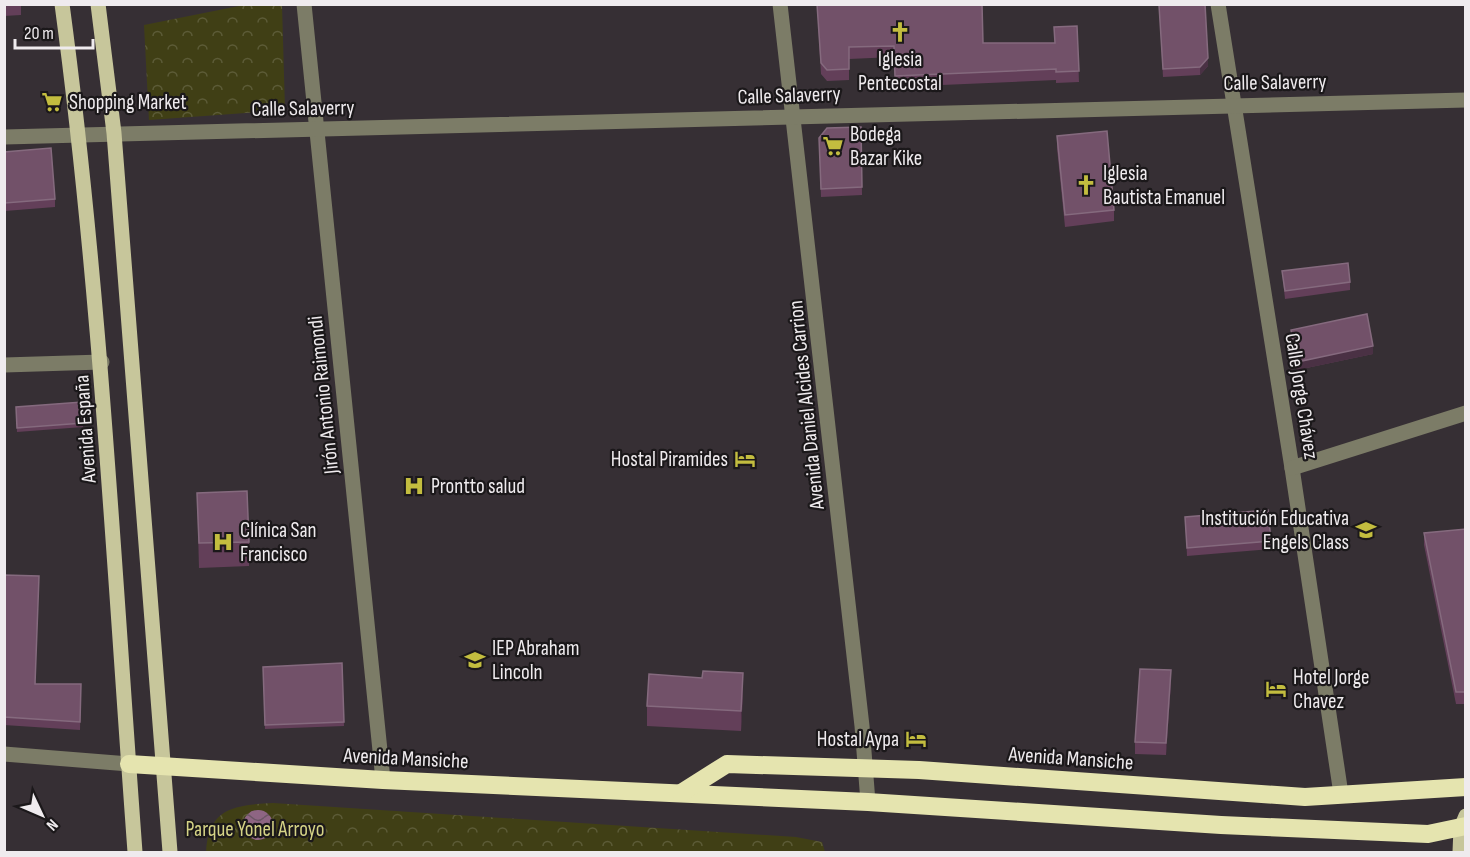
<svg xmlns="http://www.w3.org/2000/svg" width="1470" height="857" font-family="'Sofia Sans Condensed',sans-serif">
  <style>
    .forest { fill: url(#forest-crowns) }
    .water { fill: url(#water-waves) }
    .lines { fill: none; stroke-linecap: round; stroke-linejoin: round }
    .minor { stroke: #7c7c67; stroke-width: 15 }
    .major { stroke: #c7c69b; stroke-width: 15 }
    .highway { stroke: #e5e4af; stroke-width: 18 }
    .wall { fill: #633f59 }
    .shaded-wall { fill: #4a3144 }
    .building { fill: #725169; stroke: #856a7e; stroke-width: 1.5 }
    .labels { text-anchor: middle; stroke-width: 4.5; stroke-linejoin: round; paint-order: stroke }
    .poi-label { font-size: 21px; fill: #efebee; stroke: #1b181a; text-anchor: start }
    .street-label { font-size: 21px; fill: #efebee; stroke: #1b181a }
    .park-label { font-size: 21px; fill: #d5d386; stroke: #1b181a }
  </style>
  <defs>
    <pattern id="forest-crowns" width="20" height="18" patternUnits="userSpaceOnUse" patternTransform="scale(1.5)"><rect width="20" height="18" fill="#403f15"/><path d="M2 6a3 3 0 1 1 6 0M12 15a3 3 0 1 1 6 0" fill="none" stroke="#5c5b37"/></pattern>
    <pattern id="water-waves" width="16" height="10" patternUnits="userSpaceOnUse" patternTransform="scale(1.5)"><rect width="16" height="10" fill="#8e6583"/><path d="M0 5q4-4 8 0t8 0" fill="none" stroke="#6b5665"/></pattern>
  </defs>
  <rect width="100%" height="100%" fill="#362f34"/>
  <!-- forest -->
  <g class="forest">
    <polygon points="249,4 282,5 285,110 149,120 144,25"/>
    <path d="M273,803L796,837L822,842L825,852H206C208,807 236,805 273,803Z"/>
  </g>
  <!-- water -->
  <circle class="water" cx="258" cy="825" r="15"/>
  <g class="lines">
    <!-- minor -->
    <g class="minor">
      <polyline points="304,4 383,780"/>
      <polyline points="780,4 862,726 868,802"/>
      <polyline points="1218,4 1292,468 1341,794"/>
      <polyline points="4,137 1466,100"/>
      <polyline points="4,365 102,362"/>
      <polyline points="1292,468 1466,413"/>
      <polyline points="4,754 129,764"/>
    </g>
    <!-- major -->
    <g class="major">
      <path d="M62,4C100,286 114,569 135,852"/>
      <polyline points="98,4 114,133 170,852"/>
      <polyline points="1460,852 1461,828 1466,816"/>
    </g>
    <!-- highway -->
    <g class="highway">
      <polyline points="129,764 383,780 868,802 1221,825 1428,834 1466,826"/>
      <polyline points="681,793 727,764 919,770 1305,797 1466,787"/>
    </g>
  </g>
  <!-- wall -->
  <g class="wall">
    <polygon points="4,4 21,4 21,15 4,16"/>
    <polygon points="817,4 983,43 1055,43 1077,26 1079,82 1056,83 1056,80 895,87 894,57 849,59 849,80 827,81 821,74"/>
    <polygon points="1159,5 1208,66 1200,75 1163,77"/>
    <polygon points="861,127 862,195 821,197 819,138"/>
    <polygon points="1057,136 1114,210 1114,221 1065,227 1057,148"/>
    <polygon points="4,152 55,199 55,207 5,211"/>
    <polygon points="1282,271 1350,282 1350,290 1285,299"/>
    <polygon points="1291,330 1373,354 1297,370 1291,338"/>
    <polygon points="82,402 83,427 17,432 16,407"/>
    <polygon points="197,493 249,542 249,566 199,568"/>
    <polygon points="1185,517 1271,541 1271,549 1187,556"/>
    <polygon points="1466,529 1466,704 1456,704 1424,545 1424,533"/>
    <polygon points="4,575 36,684 81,684 80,730 4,725"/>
    <polygon points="342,663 344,726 265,729 263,667"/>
    <polygon points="1171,682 1166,755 1135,754 1135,742"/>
    <polygon points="743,693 741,731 647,726 647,706"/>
  </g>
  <!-- shaded-wall -->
  <g class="shaded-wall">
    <polygon points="1208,58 1208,66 1200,75 1200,67"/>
    <polygon points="1373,346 1373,354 1297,370 1297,362"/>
    <polygon points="1171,670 1171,682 1166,755 1166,743"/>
    <polygon points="743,673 743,693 741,731 741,711"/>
  </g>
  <!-- building -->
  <g class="building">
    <polygon points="817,4 982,4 983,43 1055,43 1054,27 1077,26 1079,71 1056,72 1056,69 895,76 894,46 849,47 849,69 827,70 821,63"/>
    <polygon points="1205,4 1208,58 1200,67 1163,69 1159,5"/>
    <polygon points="861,127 862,187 821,189 819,138 827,128"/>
    <polygon points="1107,131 1114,210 1065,215 1057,136"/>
    <polygon points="51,148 55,199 5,203 4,152"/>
    <polygon points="1348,263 1350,282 1285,291 1282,271"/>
    <polygon points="1367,314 1373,346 1297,362 1291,330"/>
    <polygon points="82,402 83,423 17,428 16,407"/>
    <polygon points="247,491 249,542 199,543 197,493"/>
    <polygon points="1268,510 1271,541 1187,548 1185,517"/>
    <polygon points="1466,529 1466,692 1456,692 1424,533"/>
    <polygon points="4,575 39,576 35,684 81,684 80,722 4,717"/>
    <polygon points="342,663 344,722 265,725 263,667"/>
    <polygon points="1140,669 1171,670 1166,743 1135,742"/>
    <polygon points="703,671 743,673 741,711 647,706 649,674 702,678"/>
  </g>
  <!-- icons -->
  <defs>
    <g id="church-bare" transform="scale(1.62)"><path d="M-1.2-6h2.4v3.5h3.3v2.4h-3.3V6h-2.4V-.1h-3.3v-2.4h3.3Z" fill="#c3bd3f" stroke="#1b181a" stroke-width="2.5" paint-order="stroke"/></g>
    <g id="supermarket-bare" transform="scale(1.62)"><path d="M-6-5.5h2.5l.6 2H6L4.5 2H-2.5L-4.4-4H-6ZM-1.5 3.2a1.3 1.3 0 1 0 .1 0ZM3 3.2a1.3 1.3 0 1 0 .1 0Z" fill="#c3bd3f" stroke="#1b181a" stroke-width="2.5" paint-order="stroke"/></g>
    <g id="hotel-bare" transform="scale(1.62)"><path d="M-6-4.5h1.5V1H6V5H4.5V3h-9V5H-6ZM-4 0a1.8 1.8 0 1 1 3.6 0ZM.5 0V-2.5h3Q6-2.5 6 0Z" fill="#c3bd3f" stroke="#1b181a" stroke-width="2.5" paint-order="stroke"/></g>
    <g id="hospital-bare" transform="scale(1.62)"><path d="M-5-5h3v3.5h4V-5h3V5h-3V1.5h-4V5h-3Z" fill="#c3bd3f" stroke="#1b181a" stroke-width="2.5" paint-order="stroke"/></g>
    <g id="school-bare" transform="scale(1.62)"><path d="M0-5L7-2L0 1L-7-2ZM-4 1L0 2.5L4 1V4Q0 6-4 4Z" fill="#c3bd3f" stroke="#1b181a" stroke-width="2.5" paint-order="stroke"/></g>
  </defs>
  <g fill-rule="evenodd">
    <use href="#church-bare" x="900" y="32"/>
    <use href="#supermarket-bare" x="52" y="102"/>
    <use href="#supermarket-bare" x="833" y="146"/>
    <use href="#church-bare" x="1086" y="185"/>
    <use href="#hotel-bare" x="745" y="459"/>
    <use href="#hospital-bare" x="414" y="486"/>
    <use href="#school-bare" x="1366" y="530"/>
    <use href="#hospital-bare" x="223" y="542"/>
    <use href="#school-bare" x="475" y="660"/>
    <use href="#hotel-bare" x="1276" y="689"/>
    <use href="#hotel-bare" x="916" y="739"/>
  </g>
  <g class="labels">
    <!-- poi labels -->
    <g class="poi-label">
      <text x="900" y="66" text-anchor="middle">Iglesia<tspan x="900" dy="24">Pentecostal</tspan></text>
      <text x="69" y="109">Shopping Market</text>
      <text x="850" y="141">Bodega<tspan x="850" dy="24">Bazar Kike</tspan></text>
      <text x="1103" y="180">Iglesia<tspan x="1103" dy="24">Bautista Emanuel</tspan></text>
      <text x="728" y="466" text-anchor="end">Hostal Piramides</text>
      <text x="431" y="493">Prontto salud</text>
      <text x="1349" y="525" text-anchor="end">Institución Educativa<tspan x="1349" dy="24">Engels Class</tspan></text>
      <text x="240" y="537">Clínica San<tspan x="240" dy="24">Francisco</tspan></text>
      <text x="492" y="655">IEP Abraham<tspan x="492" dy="24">Lincoln</tspan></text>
      <text x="1293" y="684">Hotel Jorge<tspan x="1293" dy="24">Chavez</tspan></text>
      <text x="899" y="746" text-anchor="end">Hostal Aypa</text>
    </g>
    <!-- street labels -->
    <g class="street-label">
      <text transform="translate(1275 82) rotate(-1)" y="7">Calle Salaverry</text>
      <text transform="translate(789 95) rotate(-2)" y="7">Calle Salaverry</text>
      <text transform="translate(303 108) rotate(-1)" y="7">Calle Salaverry</text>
      <text transform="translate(323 395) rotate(-96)" y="7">Jirón Antonio Raimondi</text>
      <text transform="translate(1302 396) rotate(81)" y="7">Calle Jorge Chávez</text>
      <text transform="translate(806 405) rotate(-96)" y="7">Avenida Daniel Alcides Carrion</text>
      <text transform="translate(85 429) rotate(-94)" y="7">Avenida España</text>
      <text transform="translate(406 758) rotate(3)" y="7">Avenida Mansiche</text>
      <text transform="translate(1071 758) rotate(4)" y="7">Avenida Mansiche</text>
    </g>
    <!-- park labels -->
    <g class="park-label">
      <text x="255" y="836">Parque Yonel Arroyo</text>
    </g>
  </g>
  <!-- border -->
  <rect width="1470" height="857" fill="none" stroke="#efebee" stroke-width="12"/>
  <!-- north arrow -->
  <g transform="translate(42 815) rotate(134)" stroke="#1b181a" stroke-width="4.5" paint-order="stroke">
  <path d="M0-4.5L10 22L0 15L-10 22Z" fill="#efebee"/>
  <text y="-9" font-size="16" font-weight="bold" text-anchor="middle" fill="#efebee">N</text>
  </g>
  <!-- scale -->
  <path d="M15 39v9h78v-9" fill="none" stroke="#efebee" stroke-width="3"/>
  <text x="24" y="39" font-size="18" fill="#efebee" stroke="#1b181a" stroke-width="4.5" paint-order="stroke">20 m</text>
</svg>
